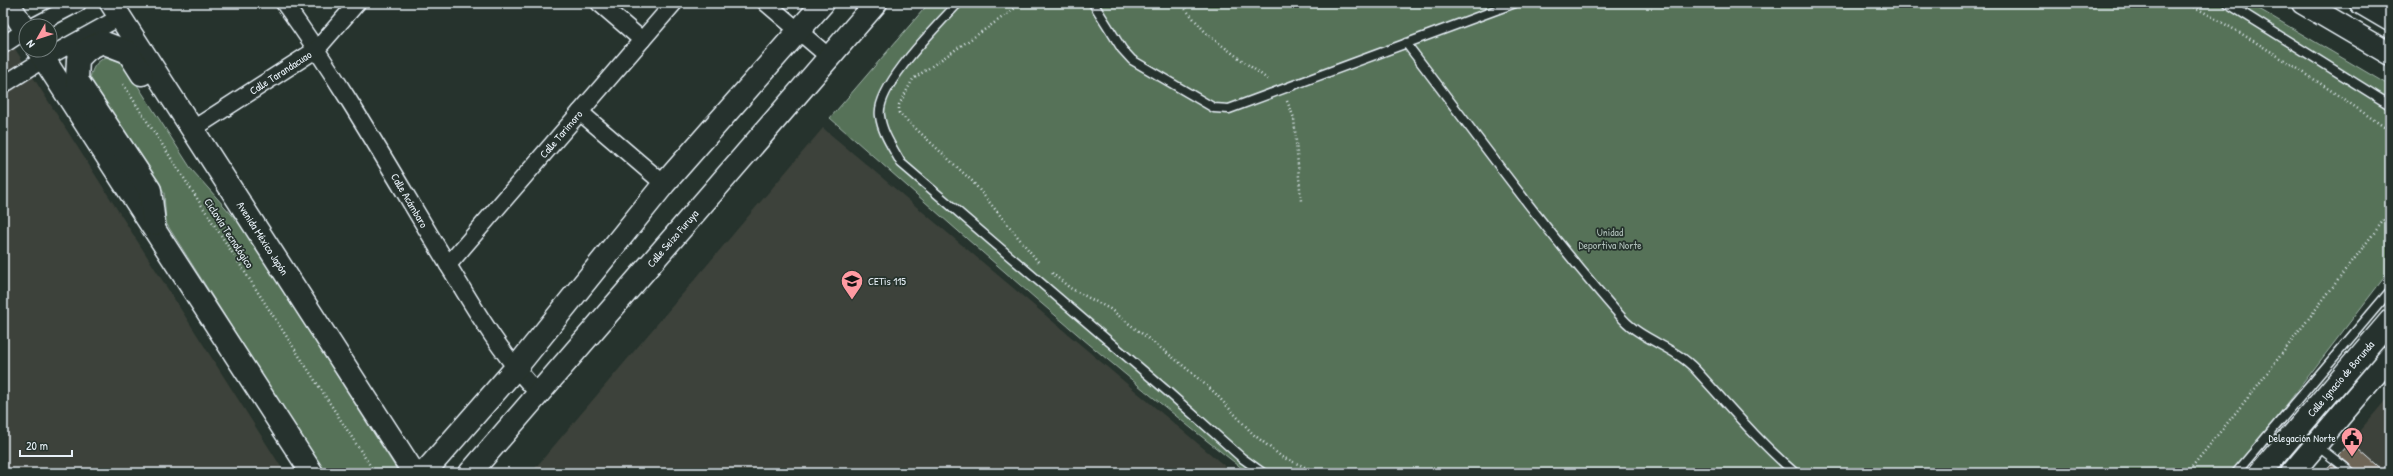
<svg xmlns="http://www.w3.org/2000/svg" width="2393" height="476" font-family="'Patrick Hand',sans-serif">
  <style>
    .built { fill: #3c423a }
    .green { fill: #567259; stroke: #9fb2a8 }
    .building { fill: #6e6557; stroke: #e8f1f8 }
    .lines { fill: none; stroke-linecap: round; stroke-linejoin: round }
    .lane-casing { stroke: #e8f1f8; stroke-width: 11 }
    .street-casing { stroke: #e8f1f8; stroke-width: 19 }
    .secondary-casing { stroke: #e8f1f8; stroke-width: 25 }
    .primary-casing { stroke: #e8f1f8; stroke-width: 25 }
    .path { stroke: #e8f1f8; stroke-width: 2.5; stroke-dasharray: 1 3; stroke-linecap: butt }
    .lane { stroke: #26332d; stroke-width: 8 }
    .street { stroke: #26332d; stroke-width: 16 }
    .secondary { stroke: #26332d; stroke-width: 22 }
    .primary { stroke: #26332d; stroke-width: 22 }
    .labels { text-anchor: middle; stroke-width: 3.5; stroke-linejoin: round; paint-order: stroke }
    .street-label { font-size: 11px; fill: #e8f1f8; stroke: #26332d }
    .park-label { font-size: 11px; fill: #aebeb8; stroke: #26332d }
    .poi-label { font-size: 11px; fill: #e8f1f8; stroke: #26332d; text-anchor: start }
  </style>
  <rect width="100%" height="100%" fill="#26332d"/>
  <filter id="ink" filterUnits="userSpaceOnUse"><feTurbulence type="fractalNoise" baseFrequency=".025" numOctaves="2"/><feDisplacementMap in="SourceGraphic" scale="8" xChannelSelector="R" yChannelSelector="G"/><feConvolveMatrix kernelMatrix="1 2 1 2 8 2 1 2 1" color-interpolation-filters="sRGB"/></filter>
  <g filter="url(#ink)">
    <!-- built -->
    <g class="built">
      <polygon points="3,30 285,473 3,473"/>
      <polygon points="823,128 1233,473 531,473"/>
      <polygon points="2390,395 2390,473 2385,473 2350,442"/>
    </g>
    <!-- green -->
    <g class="green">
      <path d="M929,3H2249L2390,86V270L2234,473H1248C1103,361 967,239 830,118Z"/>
      <path d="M106,57L123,63L192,170L240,224L399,473H324L166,223L164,193L89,82C92,69 94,63 106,57Z"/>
    </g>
    <!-- building -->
    <g class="building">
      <polygon points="2350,442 2385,473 2357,473 2355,469 2338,455"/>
      <polygon points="2331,464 2343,473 2323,473"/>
    </g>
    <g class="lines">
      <!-- lane casing -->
      <g class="lane-casing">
        <g id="lane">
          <path d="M958,3C938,25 875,87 880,116C882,133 893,148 901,163L1168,392L1242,458L1263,473"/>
          <polyline points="1093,3 1122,49 1132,60 1214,108 1229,109 1515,3"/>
          <polyline points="2227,3 2390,105"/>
          <path d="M1406,43C1477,136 1545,231 1623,319C1642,340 1676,348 1695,369C1728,405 1758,441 1795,473"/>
          <polyline points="2316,445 2352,473"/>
          <polyline points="2236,473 2390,291"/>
        </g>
      </g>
      <!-- street casing -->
      <g class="street-casing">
        <g id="street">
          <path id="s1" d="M284,3C341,82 389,167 439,250C469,299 498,352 539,394"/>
          <polyline points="599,3 642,40"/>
          <polyline points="766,3 829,57"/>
          <polyline points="34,26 78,3"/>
          <polyline points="3,45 26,30"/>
          <polyline points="3,85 44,59 120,17"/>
          <polyline points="580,112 664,184"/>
          <path id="s2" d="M193,129L317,49L357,3"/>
          <path id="s3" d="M448,265L674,3"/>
        </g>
      </g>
      <!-- secondary casing -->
      <g class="secondary-casing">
        <g id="secondary">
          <polyline points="2303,3 2390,54"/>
          <polyline points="2361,3 2390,20"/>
          <polyline points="424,473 515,369 664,184 823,3"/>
          <path id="s4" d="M470,473L876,3"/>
          <path id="s5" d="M2260,473L2390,321"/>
          <polyline points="2292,473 2390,357"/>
        </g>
      </g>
      <!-- primary casing -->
      <g class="primary-casing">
        <g id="primary">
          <polyline points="8,3 26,31"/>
          <path id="s6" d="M111,3L414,473"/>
          <polyline points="38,50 312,473"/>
          <polyline points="142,74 128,52 102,42 88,49 78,59 77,80 150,190 154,224"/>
        </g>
      </g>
      <!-- path -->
      <g class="path">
        <polyline points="1020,3 1013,10 913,79 899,105 899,113 972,181 1040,264"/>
        <polyline points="1180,3 1208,35 1270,81"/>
        <path d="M2187,3C2258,41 2324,85 2390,131"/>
        <polyline points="123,84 375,473"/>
        <polyline points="1287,101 1294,118 1301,201"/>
        <polyline points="1052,273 1070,288 1110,309 1180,363 1214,392 1253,434 1282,457 1314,471 1336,473"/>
        <polyline points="2187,473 2258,385 2390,212"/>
      </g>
      <!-- lane -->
      <use href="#lane" class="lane"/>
      <!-- street -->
      <use href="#street" class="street"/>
      <!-- secondary -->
      <use href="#secondary" class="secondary"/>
      <!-- primary -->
      <use href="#primary" class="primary"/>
    </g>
  </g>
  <!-- icons -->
  <defs>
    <g id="school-pin" transform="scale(1.15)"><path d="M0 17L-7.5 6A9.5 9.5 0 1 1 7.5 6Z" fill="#ff9aa2" stroke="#26332d"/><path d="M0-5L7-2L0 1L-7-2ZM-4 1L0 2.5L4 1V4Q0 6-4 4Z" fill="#111"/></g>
    <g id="civic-pin" transform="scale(1.15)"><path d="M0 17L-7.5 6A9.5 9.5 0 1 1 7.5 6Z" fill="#ff9aa2" stroke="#26332d"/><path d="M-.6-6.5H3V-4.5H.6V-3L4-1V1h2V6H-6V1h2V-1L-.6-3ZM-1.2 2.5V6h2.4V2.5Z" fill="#111"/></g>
  </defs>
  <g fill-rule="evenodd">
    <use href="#school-pin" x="852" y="281"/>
    <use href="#civic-pin" x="2352" y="438"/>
  </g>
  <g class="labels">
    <!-- street labels -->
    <g class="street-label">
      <text dy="4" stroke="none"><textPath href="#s2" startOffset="104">Calle Tarandacuao</textPath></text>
      <text dy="4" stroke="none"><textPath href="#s3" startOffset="173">Calle Tarimoro</textPath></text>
      <text dy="4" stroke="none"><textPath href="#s1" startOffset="234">Calle Acámbaro</textPath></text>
      <text transform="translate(229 233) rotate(57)" y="4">Ciclovía Tecnológico</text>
      <text dy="4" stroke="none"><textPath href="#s6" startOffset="280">Avenida México Japón</textPath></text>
      <text dy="4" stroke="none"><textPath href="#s4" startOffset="310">Calle Seizo Furuya</textPath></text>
      <text dy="4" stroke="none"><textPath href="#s5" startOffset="124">Calle Ignacio de Borunda</textPath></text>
    </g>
    <!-- park labels -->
    <g class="park-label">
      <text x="1610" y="236">Unidad<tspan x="1610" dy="13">Deportiva Norte</tspan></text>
    </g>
    <!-- poi labels -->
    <g class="poi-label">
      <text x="868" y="285">CETis 115</text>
      <text x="2336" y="442" text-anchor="end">Delegación Norte</text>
    </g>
  </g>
  <!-- margin -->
  <rect width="2393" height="476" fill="none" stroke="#26332d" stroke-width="16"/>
  <rect x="8" y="8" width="2377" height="460" fill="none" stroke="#e8f1f8" stroke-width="1.5" filter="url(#ink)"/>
  <!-- north arrow -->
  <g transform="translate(38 38) rotate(231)"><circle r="19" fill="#26332d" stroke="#747f7e"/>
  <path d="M0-3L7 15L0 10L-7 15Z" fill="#ff9aa2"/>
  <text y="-6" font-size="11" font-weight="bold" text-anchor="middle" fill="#e8f1f8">N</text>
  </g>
  <!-- scale -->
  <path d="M20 450v6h52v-6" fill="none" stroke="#e8f1f8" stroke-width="2"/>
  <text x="26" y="450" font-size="12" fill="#e8f1f8" stroke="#26332d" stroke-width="3" paint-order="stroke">20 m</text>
</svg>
